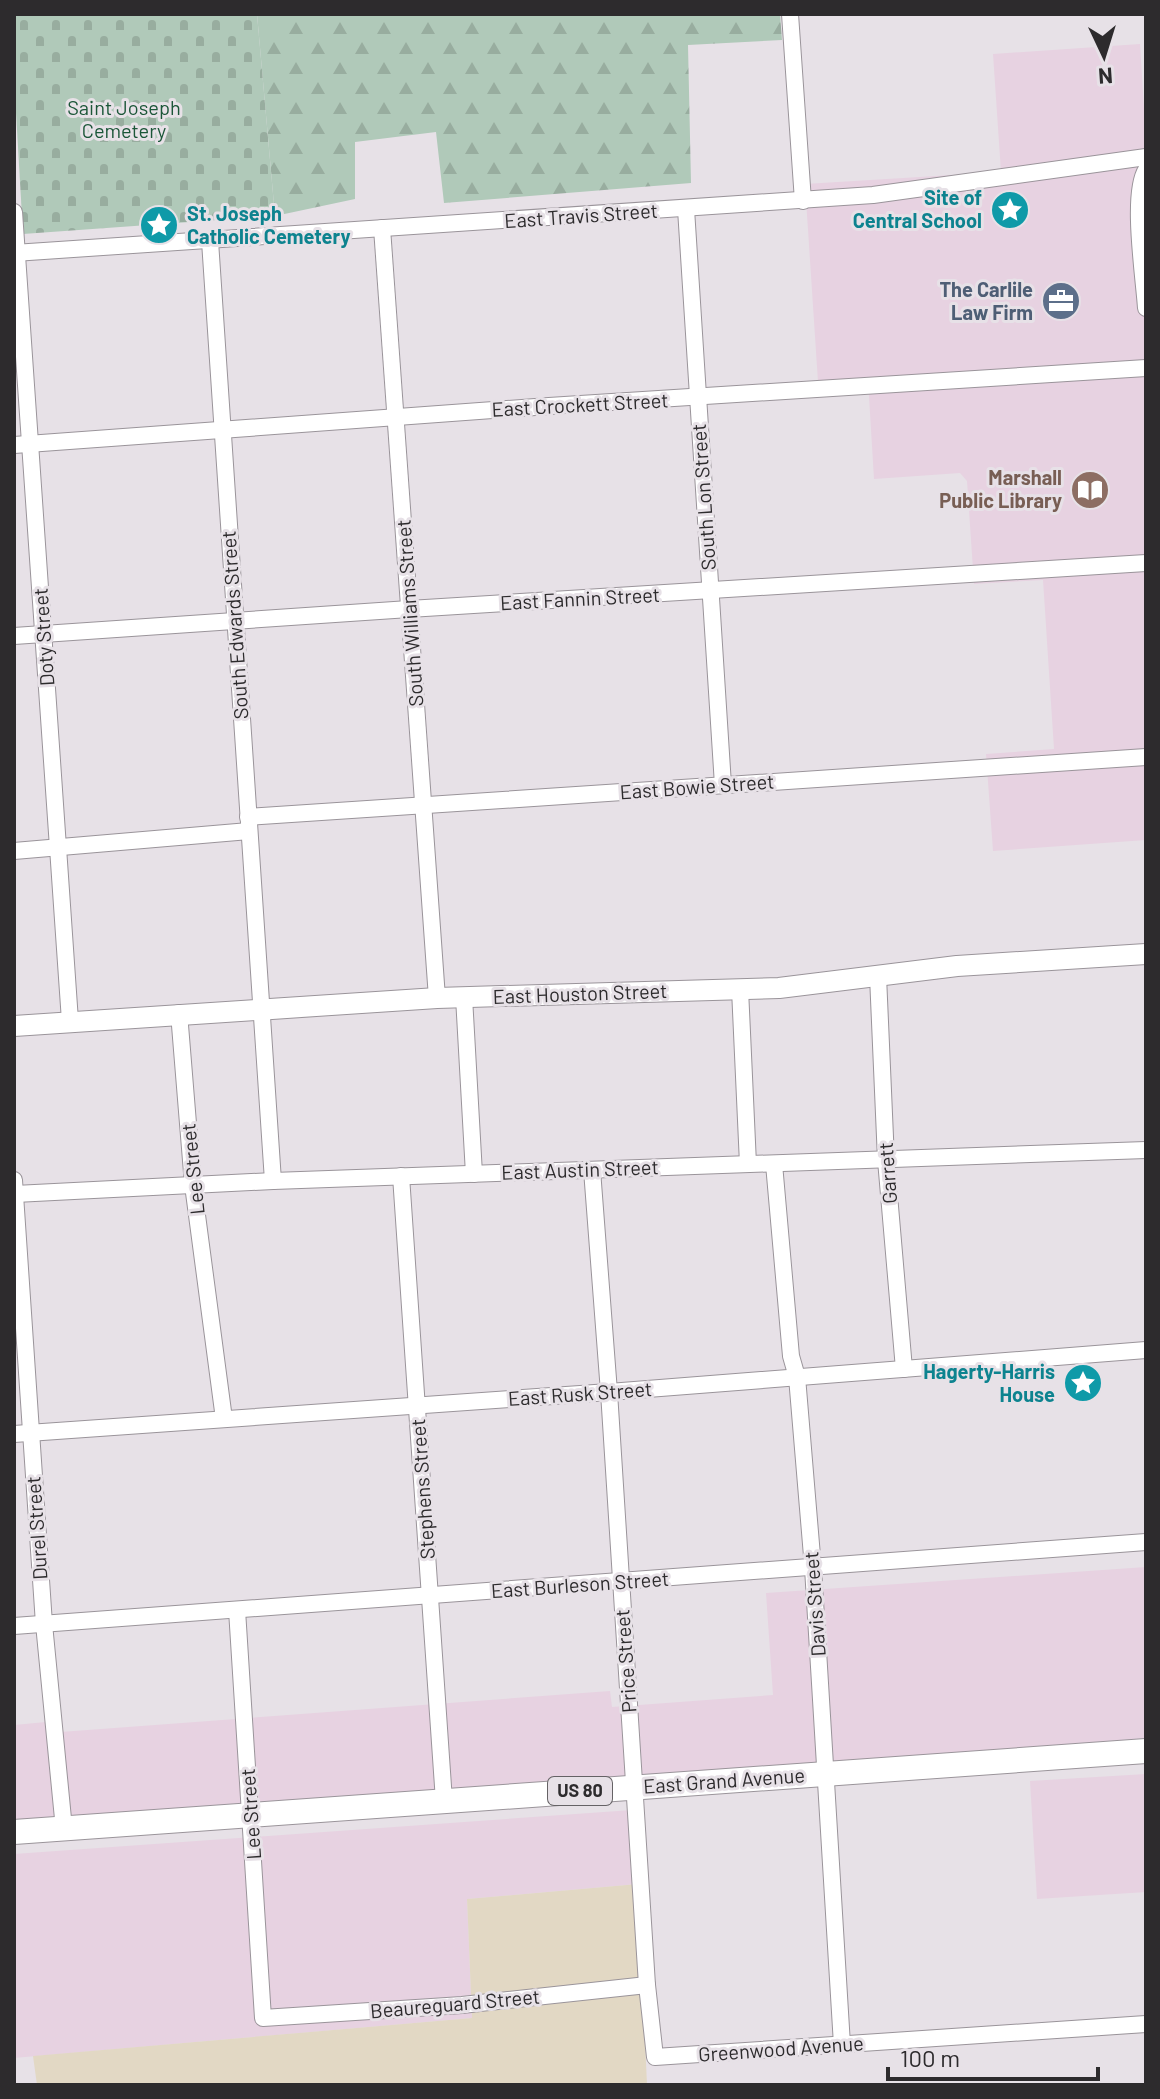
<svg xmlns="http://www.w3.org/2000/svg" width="1160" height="2099" font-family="Barlow,sans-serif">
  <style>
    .commercial { fill: #e7d2e1 }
    .industrial { fill: #e2d8c4 }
    .forest { fill: url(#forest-firs) }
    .cemetery { fill: url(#cemetery-stones) }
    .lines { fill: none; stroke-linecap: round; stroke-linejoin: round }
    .minor-casing { stroke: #9a949a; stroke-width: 18 }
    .major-casing { stroke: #9a949a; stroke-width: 22 }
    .highway-casing { stroke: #9a949a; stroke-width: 26 }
    .minor { stroke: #fff; stroke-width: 16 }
    .major { stroke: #fff; stroke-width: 20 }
    .highway { stroke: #fff; stroke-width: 24 }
    .labels { text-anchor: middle; stroke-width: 6; stroke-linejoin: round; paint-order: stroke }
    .shield { fill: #e7e1e7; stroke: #656265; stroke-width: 2 }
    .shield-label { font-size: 18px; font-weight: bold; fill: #2d2b2d }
    .park-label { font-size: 20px; fill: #1b5638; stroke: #e7e1e7 }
    .culture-label { font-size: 20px; font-weight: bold; fill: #0d838f; stroke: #e7e1e7; text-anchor: end }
    .street-label { font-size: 20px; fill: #2d2b2d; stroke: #e7e1e7 }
    .service-label { font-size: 20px; font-weight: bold; fill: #4e5e75; stroke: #e7e1e7; text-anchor: end }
    .education-label { font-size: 20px; font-weight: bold; fill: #785e54; stroke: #e7e1e7; text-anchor: end }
  </style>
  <defs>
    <pattern id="forest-firs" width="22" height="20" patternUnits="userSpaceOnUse" patternTransform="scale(2)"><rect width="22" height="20" fill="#b0c9b9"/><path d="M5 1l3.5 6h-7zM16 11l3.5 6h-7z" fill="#98ad9f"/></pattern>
    <pattern id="cemetery-stones" width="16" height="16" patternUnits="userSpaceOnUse" patternTransform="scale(2)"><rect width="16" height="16" fill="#b0c9b9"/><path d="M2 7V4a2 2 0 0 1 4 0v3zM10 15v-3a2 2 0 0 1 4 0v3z" fill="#98ad9f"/></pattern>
  </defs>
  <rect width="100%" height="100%" fill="#e7e1e7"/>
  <!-- commercial -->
  <g class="commercial">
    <polygon points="1140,44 1146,141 1146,840 993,851 986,754 1054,749 1043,580 974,584 967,481 960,473 874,479 868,380 818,382 805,184 1001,172 993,54"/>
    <polygon points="1146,1567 1146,1738 14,1824 14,1725 46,1722 47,1733 610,1691 612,1707 773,1695 766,1593"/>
    <polygon points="1146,1774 1146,1892 1037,1899 1030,1781"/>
    <polygon points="632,1810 638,1884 467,1899 472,2018 14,2058 14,1854"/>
  </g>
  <!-- industrial -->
  <polygon class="industrial" points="638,1884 647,2085 37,2085 33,2056 472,2018 467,1899"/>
  <!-- forest -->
  <polygon class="forest" points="257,14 780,14 782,40 688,45 691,183 444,203 436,132 355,142 355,199 275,216"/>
  <!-- cemetery -->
  <polygon class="cemetery" points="14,14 257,14 275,216 23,234 14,78"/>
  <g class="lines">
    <!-- minor casing -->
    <g class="minor-casing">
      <g id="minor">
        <polyline points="790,14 803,201"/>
        <path d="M1146,170C1131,194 1144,277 1146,308"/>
        <polyline points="686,209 723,785"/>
        <polyline points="14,212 70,1021"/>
        <polyline points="382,228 437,998"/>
        <polyline points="210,241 273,1181"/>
        <polyline points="14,253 873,195 1146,157"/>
        <polyline points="14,445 549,406 1146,368"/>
        <polyline points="14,636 409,609 1146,563"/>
        <polyline points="248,817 1146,757"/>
        <polyline points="14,851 249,831"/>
        <polyline points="878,976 886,1160 904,1369"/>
        <polyline points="740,989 748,1164"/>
        <polyline points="464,997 474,1174"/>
        <polyline points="179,1013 193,1185 224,1419"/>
        <polyline points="774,1164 791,1356 797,1377 813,1568 842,2045"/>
        <polyline points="592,1170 609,1392 647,1985 655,2057 1146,2024"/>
        <polyline points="401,1176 444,1801"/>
        <polyline points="14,1180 44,1624 64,1829"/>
        <polyline points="15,1194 273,1181 1146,1150"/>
        <polyline points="14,1434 609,1392 1146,1350"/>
        <polyline points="237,1610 263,2018 462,2005 647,1985"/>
        <polyline points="14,1626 1146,1542"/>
      </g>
    </g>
    <!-- major casing -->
    <g class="major-casing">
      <polyline id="major" points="14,1026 437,998 779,988 957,966 1146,954"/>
    </g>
    <!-- highway casing -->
    <g class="highway-casing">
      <polyline id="highway" points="14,1832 1146,1751"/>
    </g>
    <!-- minor -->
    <use href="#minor" class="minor"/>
    <!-- major -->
    <use href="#major" class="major"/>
    <!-- highway -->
    <use href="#highway" class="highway"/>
  </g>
  <!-- icons -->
  <defs>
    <g id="sight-disc" transform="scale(2)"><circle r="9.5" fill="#0f9aa8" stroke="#e7e1e7"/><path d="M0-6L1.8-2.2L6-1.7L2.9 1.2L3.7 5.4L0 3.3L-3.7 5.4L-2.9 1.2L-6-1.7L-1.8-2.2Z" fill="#fff"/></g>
    <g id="office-disc" transform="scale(2)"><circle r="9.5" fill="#5c6f8a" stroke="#e7e1e7"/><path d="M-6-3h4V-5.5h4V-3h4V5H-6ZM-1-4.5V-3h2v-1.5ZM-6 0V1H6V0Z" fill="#fff"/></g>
    <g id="library-disc" transform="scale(2)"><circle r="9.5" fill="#8d6e63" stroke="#e7e1e7"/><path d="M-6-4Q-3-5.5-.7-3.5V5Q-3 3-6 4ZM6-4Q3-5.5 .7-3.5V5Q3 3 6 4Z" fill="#fff"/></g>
  </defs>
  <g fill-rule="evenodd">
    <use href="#sight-disc" x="1010" y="210"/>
    <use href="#sight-disc" x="159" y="225"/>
    <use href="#office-disc" x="1061" y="301"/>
    <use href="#library-disc" x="1090" y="490"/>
    <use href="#sight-disc" x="1083" y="1383"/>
  </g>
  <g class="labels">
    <!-- shield labels -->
    <rect class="shield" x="548" y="1777" width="64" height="28" rx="6"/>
    <g class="shield-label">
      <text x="580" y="1797">US 80</text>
    </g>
    <!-- park labels -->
    <g class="park-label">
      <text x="124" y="115">Saint Joseph<tspan x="124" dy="23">Cemetery</tspan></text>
    </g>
    <!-- culture labels -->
    <g class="culture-label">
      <text x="982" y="205">Site of<tspan x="982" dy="23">Central School</tspan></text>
      <text x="187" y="221" text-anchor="start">St. Joseph<tspan x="187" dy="23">Catholic Cemetery</tspan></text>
      <text x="1055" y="1379">Hagerty-Harris<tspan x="1055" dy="23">House</tspan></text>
    </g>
    <!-- street labels -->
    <g class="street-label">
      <text transform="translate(581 216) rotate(-4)" y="7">East Travis Street</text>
      <text transform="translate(580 405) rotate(-3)" y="7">East Crockett Street</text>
      <text transform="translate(704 497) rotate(-94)" y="7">South Lon Street</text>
      <text transform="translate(580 599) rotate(-3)" y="7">East Fannin Street</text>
      <text transform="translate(410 613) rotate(-94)" y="7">South Williams Street</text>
      <text transform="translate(235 625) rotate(-94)" y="7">South Edwards Street</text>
      <text transform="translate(44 637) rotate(-94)" y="7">Doty Street</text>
      <text transform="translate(697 787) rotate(-4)" y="7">East Bowie Street</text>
      <text transform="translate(580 994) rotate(-2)" y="7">East Houston Street</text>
      <text transform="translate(193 1169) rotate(-96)" y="7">Lee Street</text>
      <text transform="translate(580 1170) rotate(-2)" y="7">East Austin Street</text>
      <text transform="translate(888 1173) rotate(-94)" y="7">Garrett</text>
      <text transform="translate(580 1394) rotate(-4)" y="7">East Rusk Street</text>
      <text transform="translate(423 1489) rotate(-94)" y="7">Stephens Street</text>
      <text transform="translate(37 1528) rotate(-94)" y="7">Durel Street</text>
      <text transform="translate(580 1585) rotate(-4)" y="7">East Burleson Street</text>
      <text transform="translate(815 1604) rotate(-94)" y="7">Davis Street</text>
      <text transform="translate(626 1661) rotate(-94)" y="7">Price Street</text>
      <text transform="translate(724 1781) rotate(-4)" y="7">East Grand Avenue</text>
      <text transform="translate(251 1814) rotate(-94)" y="7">Lee Street</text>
      <text transform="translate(455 2004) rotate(-5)" y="7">Beaureguard Street</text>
      <text transform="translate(781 2049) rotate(-4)" y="7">Greenwood Avenue</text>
    </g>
    <!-- service labels -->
    <g class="service-label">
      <text x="1033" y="297">The Carlile<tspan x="1033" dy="23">Law Firm</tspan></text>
    </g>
    <!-- education labels -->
    <g class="education-label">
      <text x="1062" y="485">Marshall<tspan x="1062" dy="23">Public Library</tspan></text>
    </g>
  </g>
  <!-- border -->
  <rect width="1160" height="2099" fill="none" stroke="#2d2b2d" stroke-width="32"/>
  <!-- north arrow -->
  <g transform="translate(1104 56) rotate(176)" stroke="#e7e1e7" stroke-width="6" paint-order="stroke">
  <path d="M0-6L14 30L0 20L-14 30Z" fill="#2d2b2d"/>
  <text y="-12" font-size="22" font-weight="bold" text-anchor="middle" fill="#2d2b2d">N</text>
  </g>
  <!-- scale -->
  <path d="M888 2067v12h210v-12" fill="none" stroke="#2d2b2d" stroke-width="4"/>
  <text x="900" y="2067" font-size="24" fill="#2d2b2d" stroke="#e7e1e7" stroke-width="6" paint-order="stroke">100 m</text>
</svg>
